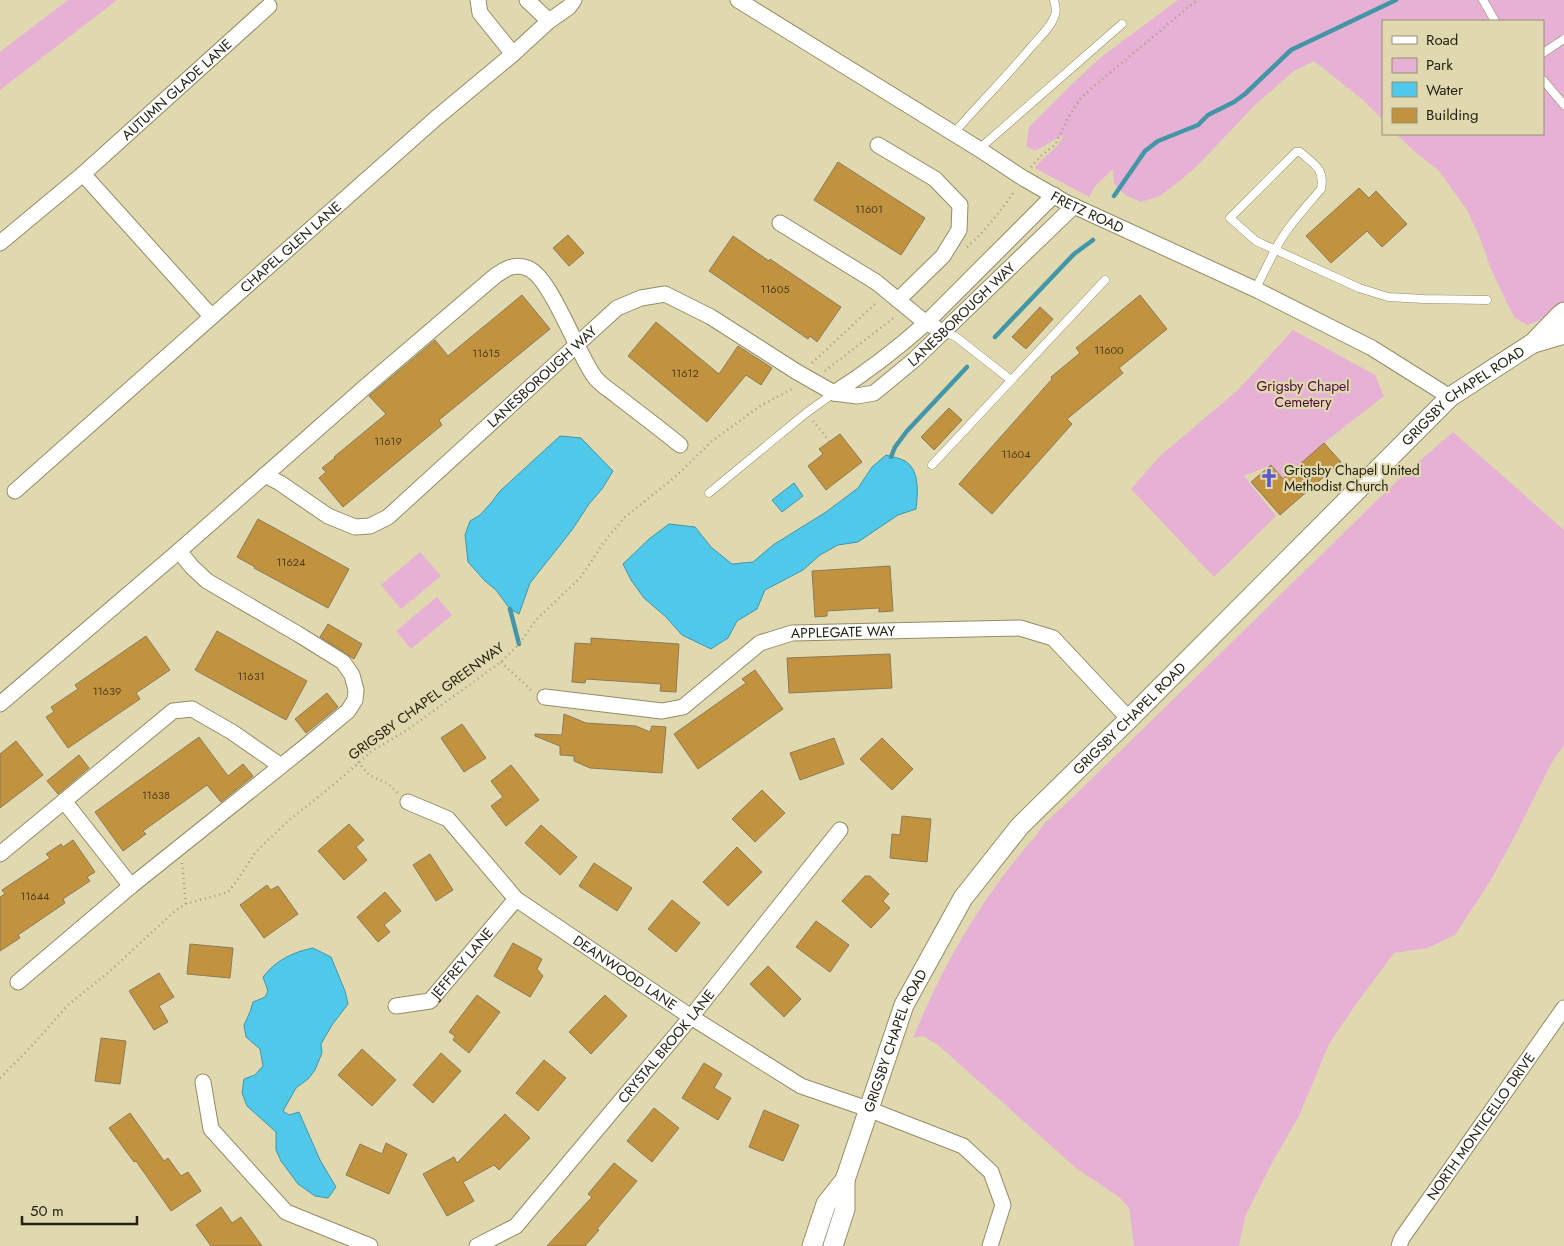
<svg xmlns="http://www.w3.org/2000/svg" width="1564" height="1246" font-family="Jost,sans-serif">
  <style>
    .green { fill: #e7b1d5 }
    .water { fill: #50c8e9; stroke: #4396a8 }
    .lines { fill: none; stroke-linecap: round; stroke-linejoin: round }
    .stream { stroke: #4396a8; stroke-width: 4.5 }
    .building { fill: #c2933f; stroke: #8e7957 }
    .service-casing { stroke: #938c65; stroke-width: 9 }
    .minor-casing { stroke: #938c65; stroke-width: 17 }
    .tertiary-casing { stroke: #938c65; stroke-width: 21 }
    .path { stroke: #a19c7b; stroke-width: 2.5; stroke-dasharray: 1 4; stroke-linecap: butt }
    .service { stroke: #fff; stroke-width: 8 }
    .minor { stroke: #fff; stroke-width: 15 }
    .tertiary { stroke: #fff; stroke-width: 19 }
    .labels { text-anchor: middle; stroke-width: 4.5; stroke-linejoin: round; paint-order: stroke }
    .number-label { font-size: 11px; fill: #4c3e1d }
    .street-label { font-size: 14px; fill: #242212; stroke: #e0d9b0 }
    .park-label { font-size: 14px; fill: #4c073d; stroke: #e0d9b0 }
    .poi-label { font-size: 14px; fill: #242212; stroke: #e0d9b0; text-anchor: start }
  </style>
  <rect width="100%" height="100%" fill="#e0d9b0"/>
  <!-- green -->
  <g class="green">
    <polygon points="68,0 117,0 0,90 0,52"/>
    <path d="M1178,0H1564V303L1538,321L1527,325L1514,317L1506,301L1491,269L1480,238L1467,210L1439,171L1413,150L1396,134H1543V21H1383V120L1363,100L1314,61L1294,71L1254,106L1198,165L1181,180L1160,196L1141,202L1125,195L1114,184L1113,169L1095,186L1089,197L1035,168C1043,156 1059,149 1063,135L1035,151L1026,146L1029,127L1072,84L1100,58Z"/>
    <polygon points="1293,330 1375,375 1384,396 1324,443 1297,467 1289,486 1271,465 1244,476 1276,516 1214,577 1131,489 1160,456 1238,390"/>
    <path d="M1453,432L1564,530V745L1552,762L1515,836L1489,883L1455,935L1428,948L1394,953L1354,1007L1329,1044L1299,1116L1273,1161L1245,1217L1239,1246H1134L1129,1208L1119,1197L1076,1168L938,1045L923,1036L913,1038C943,965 981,898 1033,839C1038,834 1041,826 1047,821C1055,813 1064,806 1072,798L1400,478Z"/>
    <polygon points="420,552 441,576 401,609 381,585"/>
    <polygon points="437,597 452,615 411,649 396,631"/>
  </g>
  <!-- water -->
  <g class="water">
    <polygon points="560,436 581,438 613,471 602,489 589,504 572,530 530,583 519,614 510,609 496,590 485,581 468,562 465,535 470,521 480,515 491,503 500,491"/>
    <path d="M886,455C892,457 900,458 905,461C920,470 918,494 916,509L898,515L858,542L838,545L820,555L803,570L765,590L757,609L737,621L728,638L711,649L682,635L666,617L644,598L631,580L623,564L649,539L669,524L695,527L711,547L732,564L753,562L773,545L826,512L858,488L872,467Z"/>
    <polygon points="794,483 803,496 782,512 772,500"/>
    <path d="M313,948L331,957L345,991L348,1004L332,1025L321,1044L322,1053L315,1070L308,1079L296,1088L283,1111L289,1115L299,1112L320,1160L336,1187L328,1198L315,1196L298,1184L281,1161L276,1150V1132L247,1106L242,1093L244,1079L255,1075L263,1066L260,1049L246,1037L244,1025L250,1012L253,1002L265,997L268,991L263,977C276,960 293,952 313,948Z"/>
  </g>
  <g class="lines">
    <!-- stream -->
    <g class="stream">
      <polyline points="1114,196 1145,151 1158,141 1198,125 1208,115 1234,102 1245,94 1291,50 1396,0"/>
      <polyline points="995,337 1074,254 1093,240"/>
      <polyline points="891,457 895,447 907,431 967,367"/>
      <polyline points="510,609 519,644"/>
    </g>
  </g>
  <!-- building -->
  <g class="building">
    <polygon points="838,162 925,218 901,255 814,200"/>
    <polygon points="1359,188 1369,198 1376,191 1407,224 1382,247 1367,231 1331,263 1306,236"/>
    <polygon points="568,235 584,253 569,266 553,248"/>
    <polygon points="733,236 769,261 770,259 841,307 817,342 810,336 808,339 709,271"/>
    <polygon points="522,295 550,329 439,420 442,425 343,507 319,478 326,472 322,468 335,458 334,457 386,414 369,396 435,340 448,356"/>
    <polygon points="1140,295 1167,329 1119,368 1123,373 1067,419 1072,424 992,514 959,484 1052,379 1051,377 1080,353 1076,348"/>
    <polygon points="1040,307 1053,319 1026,349 1012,337"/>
    <polygon points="656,322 719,374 738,346 772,368 761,385 746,375 707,422 628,356"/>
    <polygon points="949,408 962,420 934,450 921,437"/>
    <polygon points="840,434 862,462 826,490 808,466 823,454 819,449"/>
    <polygon points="1324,443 1341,462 1280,515 1251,482 1271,465 1283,479"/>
    <polygon points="258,519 349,569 328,608 254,568 255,567 237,557"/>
    <polygon points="890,566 893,611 879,612 879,608 827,611 827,616 815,617 812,571"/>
    <polygon points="328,624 362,644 354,659 320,637"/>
    <polygon points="217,631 307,681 286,720 195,670"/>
    <polygon points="146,636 170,670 136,693 140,699 68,748 46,717 54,712 51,707 78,689 75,685"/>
    <polygon points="591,638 679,644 676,692 660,691 661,684 586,679 585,683 572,682 575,643 591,644"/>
    <polygon points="890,654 892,688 789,693 787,658"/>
    <polygon points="755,670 783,709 698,769 674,734 746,683 742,679"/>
    <polygon points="327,693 338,707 306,733 295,719"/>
    <polygon points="564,714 586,723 636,726 650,732 652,726 666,727 662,773 590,768 574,761 574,756 560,755 560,746 535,736 535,734 562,735"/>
    <polygon points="462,724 486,758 464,772 441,738"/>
    <polygon points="199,737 228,776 243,764 253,776 221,802 207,785 143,831 146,834 123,851 95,812"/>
    <polygon points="834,738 844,764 800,780 790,753"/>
    <polygon points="882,738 913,769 892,790 860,759"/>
    <polygon points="16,741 43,775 0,808 0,754"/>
    <polygon points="79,755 89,768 58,794 47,781"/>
    <polygon points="511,765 539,800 506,826 491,806 503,797 491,781"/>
    <polygon points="762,790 785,813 755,842 732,819"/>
    <polygon points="902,816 931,819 927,862 890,858 892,834 900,835"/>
    <polygon points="349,824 364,840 356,847 367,860 344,880 318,851"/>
    <polygon points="541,825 577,857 560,875 525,843"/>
    <polygon points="73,840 95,872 87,877 90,881 63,899 65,903 18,935 20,938 0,951 0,897 5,894 2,890 50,858 46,854 61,844 63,847"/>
    <polygon points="737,847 762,872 728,906 703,882"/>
    <polygon points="430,854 453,890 436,901 413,865"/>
    <polygon points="594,863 632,888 617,911 579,886"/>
    <polygon points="865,876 870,876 889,894 883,901 890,908 871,928 842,901"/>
    <polygon points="267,885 271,890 278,886 298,914 264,938 240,905"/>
    <polygon points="385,892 401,911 384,925 390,932 378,942 357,917"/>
    <polygon points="672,900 700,923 676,952 648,929"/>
    <polygon points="816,921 849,945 830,972 796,947"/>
    <polygon points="513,943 542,959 537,969 543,976 530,997 494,976"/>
    <polygon points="190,944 233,948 230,978 187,974"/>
    <polygon points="768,966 801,999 784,1017 750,984"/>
    <polygon points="159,973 174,997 159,1006 168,1022 154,1030 129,991"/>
    <polygon points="477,995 500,1012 469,1053 453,1040 455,1036 449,1032"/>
    <polygon points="605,995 627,1016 591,1054 569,1032"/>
    <polygon points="101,1038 126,1041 120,1084 95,1081"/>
    <polygon points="362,1049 396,1080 372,1106 338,1075"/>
    <polygon points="441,1053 461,1071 433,1103 413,1085"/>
    <polygon points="544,1060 566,1078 538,1111 516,1093"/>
    <polygon points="704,1063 722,1074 714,1088 731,1098 718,1120 682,1098"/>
    <polygon points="654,1108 679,1128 652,1162 627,1141"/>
    <polygon points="764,1110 799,1125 783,1161 749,1147"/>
    <polygon points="130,1113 164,1161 168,1158 181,1176 188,1172 201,1191 171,1211 136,1161 134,1162 109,1128"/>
    <polygon points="505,1114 530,1138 499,1170 494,1165 463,1182 474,1201 447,1216 423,1174 454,1157 457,1163"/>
    <polygon points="386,1143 407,1154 389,1194 346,1175 360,1144 382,1154"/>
    <polygon points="614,1163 637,1181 597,1229 599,1230 585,1246 547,1246 592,1197 588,1194"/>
    <polygon points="221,1207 232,1223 241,1217 262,1246 211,1246 196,1225"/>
  </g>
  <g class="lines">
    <!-- service casing -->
    <g class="service-casing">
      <g id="service">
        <polyline points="1483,0 1495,21"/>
        <polyline points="1543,53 1564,39"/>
        <polyline points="1543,80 1564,105"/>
        <path d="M954,133C979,104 1007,76 1032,46C1040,37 1051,27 1055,15C1057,10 1055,5 1054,0"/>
        <polyline points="979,149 1122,24"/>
        <path d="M1255,290L1275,250C1287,227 1304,209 1321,189C1325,169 1314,164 1300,152H1296L1230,218L1256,241L1359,288L1388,297L1424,299L1487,300"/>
        <polyline points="943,331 956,337 1011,380"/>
        <polyline points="932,465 1105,280"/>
        <polyline points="709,493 806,413 834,393"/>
      </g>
    </g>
    <!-- minor casing -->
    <g class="minor-casing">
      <g id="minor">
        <polyline points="478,0 480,13 513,54"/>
        <polyline points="527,0 549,21"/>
        <path id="s1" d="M738,0L979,149L1023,178L1065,202L1259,291L1372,348L1450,397"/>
        <polyline points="878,145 935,179 960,205 959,230 943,256 898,300"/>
        <polyline points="83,174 211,316"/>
        <polyline points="780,223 876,282 926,323 935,327"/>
        <path id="s2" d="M0,243L83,174L269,6"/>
        <path d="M834,393C867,372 897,349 926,323L1054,195"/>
        <path id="s3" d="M265,475L280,483L328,516L355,527L370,526L388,517L617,308L641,298L665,294L711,317L797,372L834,393L857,396L874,393L914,360L1074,206"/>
        <path id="s4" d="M15,491L435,119L513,54L549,21L569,7L574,0"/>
        <path id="s5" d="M545,697L662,711L683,707L760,643L792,633L1020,628L1053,638L1129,719"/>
        <path d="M0,704L179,551L364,388L495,276C505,269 514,263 527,268C550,275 577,353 594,376C599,384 610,390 617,396C638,412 659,428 680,445"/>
        <polyline points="64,801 131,886"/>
        <path id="s6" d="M408,802L448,819L516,899L691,1017L801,1086L868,1109L963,1146L991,1172L1003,1205L990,1246"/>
        <polyline points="0,854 173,711 192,709 232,732 281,766"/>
        <polyline points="18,982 131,886 306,746 348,711 355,700 356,690 352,675 343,662 298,634 207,581 192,567 179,551"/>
        <path id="s7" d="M396,1006L430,1001L516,899"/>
        <polyline points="203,1082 211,1129 286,1212 370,1246"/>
        <path id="s8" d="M477,1246L516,1226L691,1017L840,830"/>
        <path id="s9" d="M1399,1246L1402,1238L1564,1008"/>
      </g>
    </g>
    <!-- tertiary casing -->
    <g class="tertiary-casing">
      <g id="tertiary">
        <polyline points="1534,343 1564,334"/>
        <polyline points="812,1246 826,1204 845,1180"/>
        <path id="s10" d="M833,1246L845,1209V1180L904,1005L963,898L1020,826L1129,719L1450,397L1533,343L1560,315L1564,312"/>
      </g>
    </g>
    <!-- path -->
    <g class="path">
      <polyline points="1031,167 1042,155 1055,145 1068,118 1080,99 1094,86 1197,0"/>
      <path d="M967,247C986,230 1001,211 1015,190"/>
      <polyline points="812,363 877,302"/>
      <polyline points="825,371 896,316"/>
      <polyline points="813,421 829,441"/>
      <polyline points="501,662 532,691"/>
      <polyline points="358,762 369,775 387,783 398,793"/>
      <polyline points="182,863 186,904"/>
      <polyline points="0,1078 29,1049 68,1005 110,971 175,911 185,904 228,892 236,882 255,853 288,821 332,786 372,751 407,730 501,662 519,644 535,621 581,577 604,542 625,517 675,477 712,441 760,406 794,388"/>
    </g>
    <!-- service -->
    <use href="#service" class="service"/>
    <!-- minor -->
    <use href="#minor" class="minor"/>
    <!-- tertiary -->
    <use href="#tertiary" class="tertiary"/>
  </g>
  <!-- icons -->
  <defs>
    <g id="church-bare" transform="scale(1.5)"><path d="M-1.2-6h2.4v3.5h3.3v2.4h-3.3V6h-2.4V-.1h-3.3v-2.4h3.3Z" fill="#5b58d0" stroke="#e0d9b0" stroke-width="2.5" paint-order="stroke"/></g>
  </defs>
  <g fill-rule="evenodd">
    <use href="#church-bare" x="1269" y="478"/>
  </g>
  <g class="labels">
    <!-- number labels -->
    <g class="number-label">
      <text x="869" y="213">11601</text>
      <text x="775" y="293">11605</text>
      <text x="1109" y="354">11600</text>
      <text x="486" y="357">11615</text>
      <text x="685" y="377">11612</text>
      <text x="388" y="445">11619</text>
      <text x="1016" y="458">11604</text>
      <text x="291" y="566">11624</text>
      <text x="251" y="680">11631</text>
      <text x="107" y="695">11639</text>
      <text x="156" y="799">11638</text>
      <text x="35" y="900">11644</text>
    </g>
    <!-- street labels -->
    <g class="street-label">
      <text dy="5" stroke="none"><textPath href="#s2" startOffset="234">AUTUMN GLADE LANE</textPath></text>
      <text dy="5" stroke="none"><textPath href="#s1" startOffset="409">FRETZ ROAD</textPath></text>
      <text dy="5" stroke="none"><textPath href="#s4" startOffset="368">CHAPEL GLEN LANE</textPath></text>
      <text dy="5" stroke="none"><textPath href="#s3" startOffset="854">LANESBOROUGH WAY</textPath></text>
      <text dy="5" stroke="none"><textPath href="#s3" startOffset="348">LANESBOROUGH WAY</textPath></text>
      <text dy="5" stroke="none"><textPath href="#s10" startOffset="1085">GRIGSBY CHAPEL ROAD</textPath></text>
      <text dy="5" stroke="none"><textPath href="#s5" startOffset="324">APPLEGATE WAY</textPath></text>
      <text transform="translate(426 701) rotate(-36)" y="5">GRIGSBY CHAPEL GREENWAY</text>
      <text dy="5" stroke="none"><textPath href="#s10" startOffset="620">GRIGSBY CHAPEL ROAD</textPath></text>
      <text dy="5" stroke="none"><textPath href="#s7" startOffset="84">JEFFREY LANE</textPath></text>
      <text dy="5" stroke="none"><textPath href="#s6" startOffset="280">DEANWOOD LANE</textPath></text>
      <text dy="5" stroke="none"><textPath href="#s10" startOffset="216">GRIGSBY CHAPEL ROAD</textPath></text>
      <text dy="5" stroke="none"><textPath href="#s8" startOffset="278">CRYSTAL BROOK LANE</textPath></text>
      <text dy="5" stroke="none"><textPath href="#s9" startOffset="145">NORTH MONTICELLO DRIVE</textPath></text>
    </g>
    <!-- park labels -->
    <g class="park-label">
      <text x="1303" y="391">Grigsby Chapel<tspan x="1303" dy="16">Cemetery</tspan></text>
    </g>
    <!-- poi labels -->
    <g class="poi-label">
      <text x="1284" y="475">Grigsby Chapel United<tspan x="1284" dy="16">Methodist Church</tspan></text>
    </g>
  </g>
  <!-- legend -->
  <rect x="1382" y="20" width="162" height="115" fill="#e0d9b0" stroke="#959071"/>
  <rect x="1392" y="36" width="25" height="8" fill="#ffffff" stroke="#959071"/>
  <text x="1426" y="45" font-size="15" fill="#242212">Road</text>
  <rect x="1392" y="58" width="25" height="15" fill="#e7b1d5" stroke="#959071"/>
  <text x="1426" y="70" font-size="15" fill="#242212">Park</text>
  <rect x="1392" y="82" width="25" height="15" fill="#50c8e9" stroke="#959071"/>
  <text x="1426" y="95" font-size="15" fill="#242212">Water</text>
  <rect x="1392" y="108" width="25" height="15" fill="#c2933f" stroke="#959071"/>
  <text x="1426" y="120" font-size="15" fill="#242212">Building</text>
  <!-- scale -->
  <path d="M22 1216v8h115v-8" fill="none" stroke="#242212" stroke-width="2.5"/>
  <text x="30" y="1216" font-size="15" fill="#242212" stroke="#e0d9b0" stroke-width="4" paint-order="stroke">50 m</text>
</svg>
